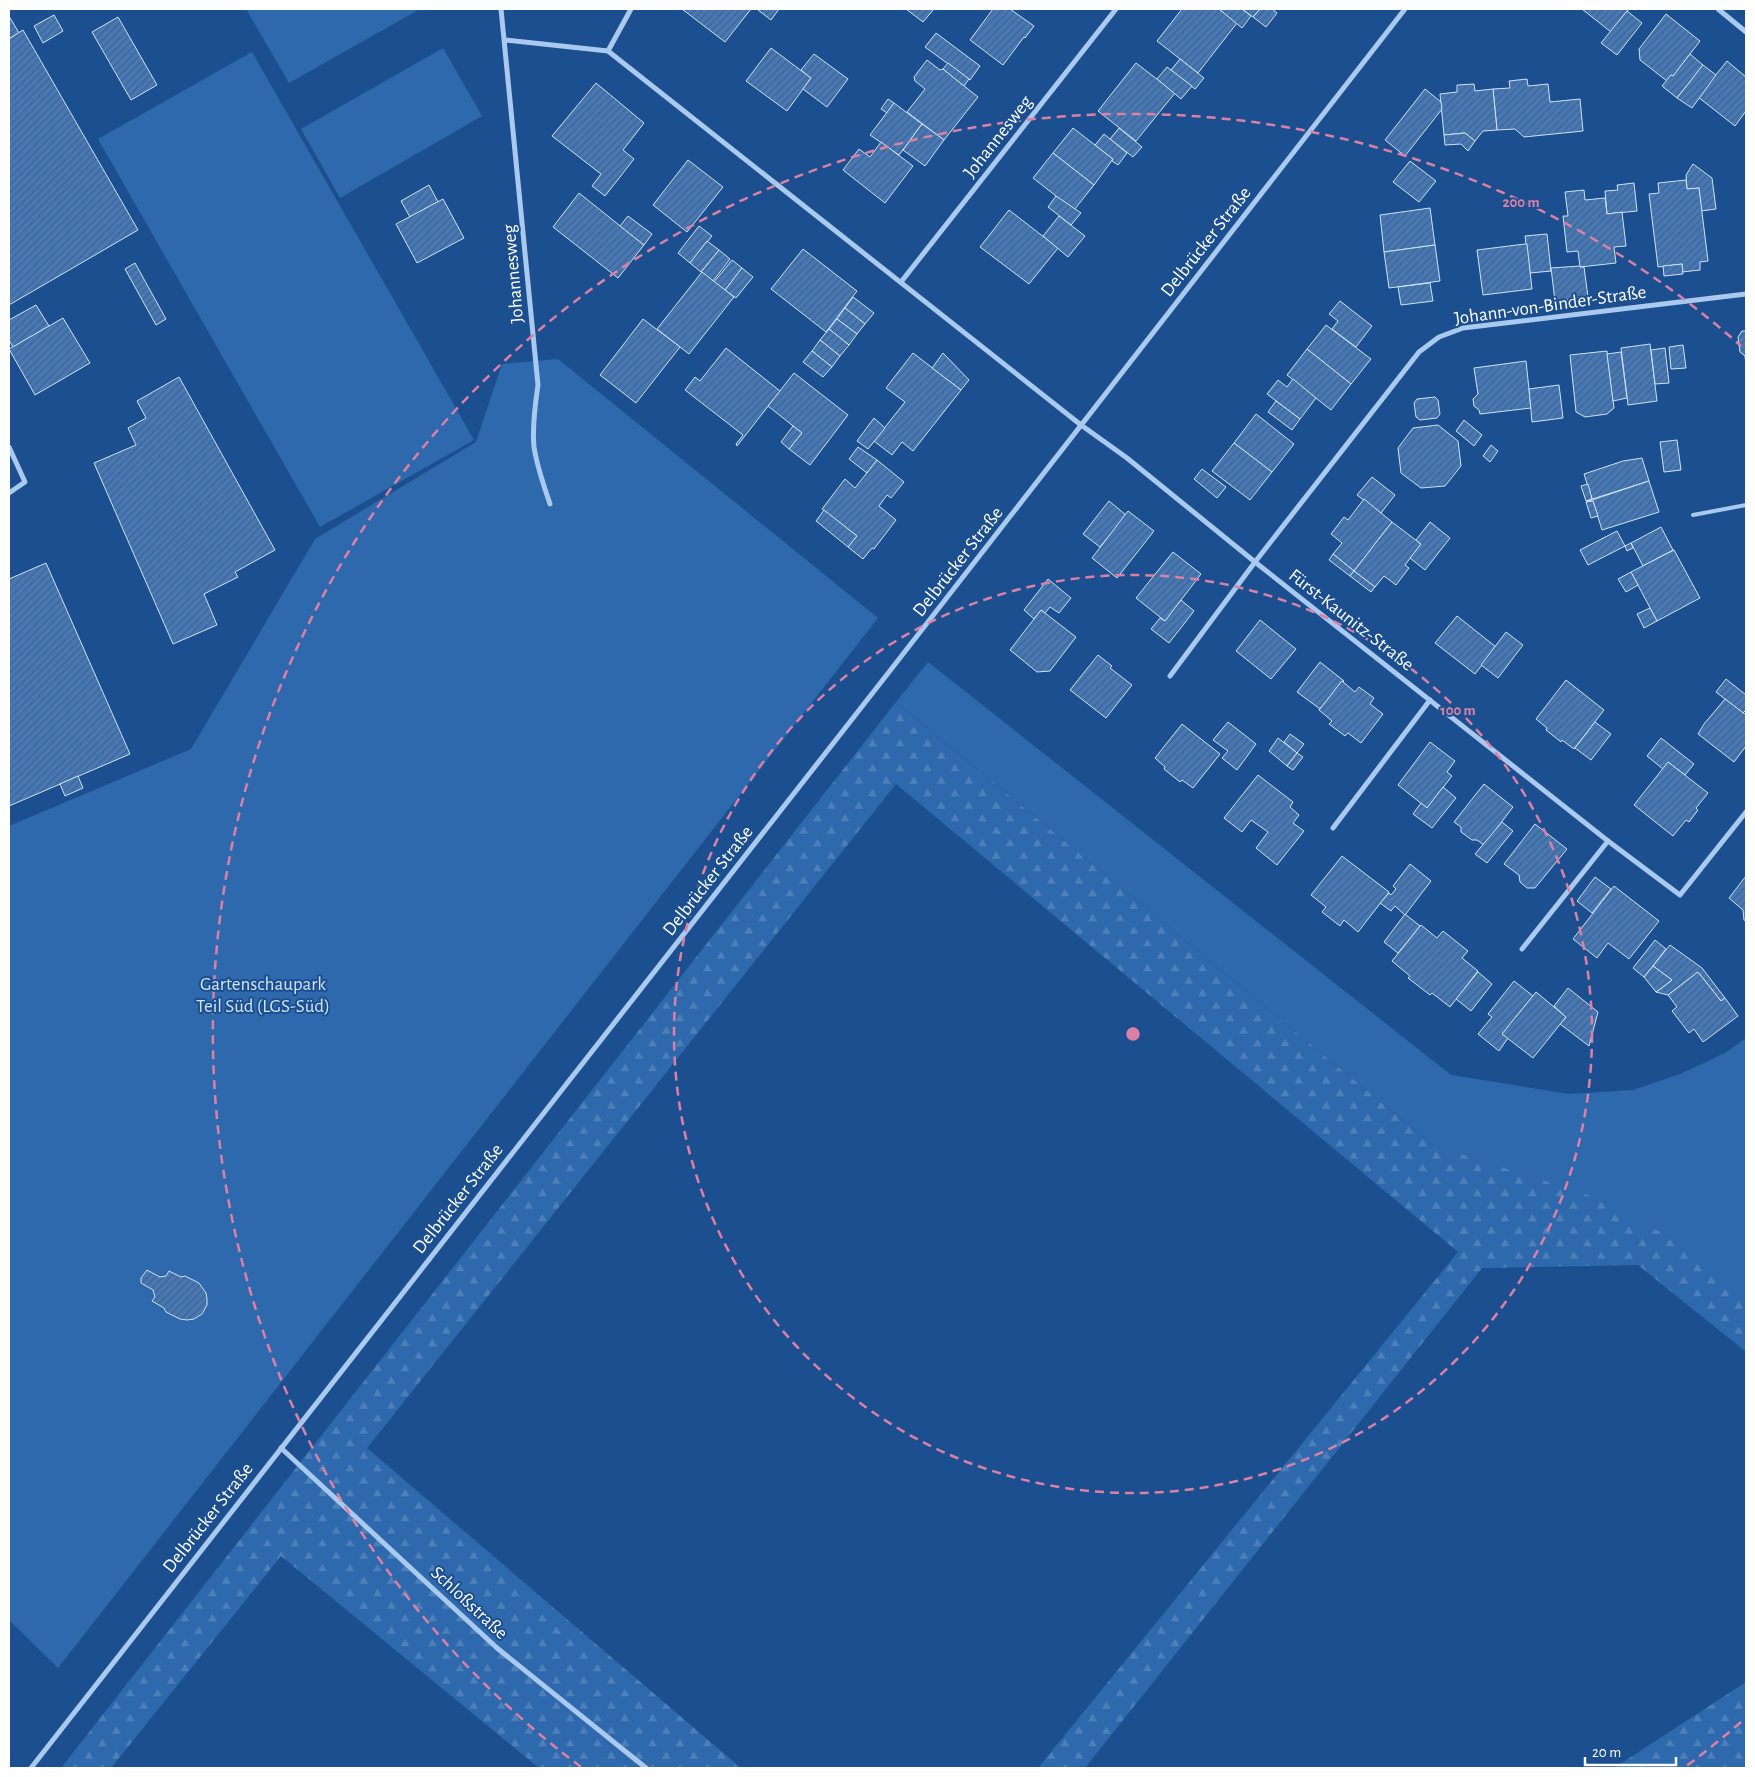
<svg xmlns="http://www.w3.org/2000/svg" width="1755" height="1777" font-family="'Alegreya Sans',sans-serif">
  <style>
    .forest { fill: url(#forest-firs) }
    .park { fill: #2e69ad }
    .building { fill: url(#building-hatch); stroke: #cfe3fa }
    .lines { fill: none; stroke-linecap: round; stroke-linejoin: round }
    .lane { stroke: #a9c9ee; stroke-width: 4 }
    .street { stroke: #a9c9ee; stroke-width: 5 }
    .ring { fill: none; stroke: #dd80a5; stroke-width: 2.5; stroke-dasharray: 9 6 }
    .labels { text-anchor: middle; stroke-width: 4; stroke-linejoin: round; paint-order: stroke }
    .street-label { font-size: 19px; fill: #fff; stroke: #1b4f8f }
    .park-label { font-size: 19px; fill: #cfe3fa; stroke: #1b4f8f }
    .centre { fill: #dd80a5; stroke: #1b4f8f; stroke-width: 2.5 }
    .ring-label { font-size: 15px; text-anchor: middle; font-weight: bold; fill: #dd80a5; stroke: #1b4f8f; stroke-width: 4; stroke-linejoin: round; paint-order: stroke }
  </style>
  <defs>
    <pattern id="forest-firs" width="22" height="20" patternUnits="userSpaceOnUse" patternTransform="scale(1.25)"><rect width="22" height="20" fill="#2e69ad"/><path d="M5 1l3.5 6h-7zM16 11l3.5 6h-7z" fill="#4d80b9"/></pattern>
    <pattern id="building-hatch" width="6" height="6" patternUnits="userSpaceOnUse" patternTransform="scale(1.25)"><rect width="6" height="6" fill="#4478b7"/><path d="M-1 1l2-2M0 6l6-6M5 7l2-2" fill="none" stroke="#486282"/></pattern>
  </defs>
  <rect width="100%" height="100%" fill="#1b4f8f"/>
  <!-- forest -->
  <g class="forest">
    <polygon points="896,702 1433,1145 1746,1160 1746,1352 1638,1265 1482,1268 1085,1768 1038,1768 1458,1252 896,784 367,1448 741,1768 539,1768 281,1556 111,1768 61,1768"/>
    <polygon points="1746,1682 1746,1768 1614,1768"/>
  </g>
  <!-- park -->
  <g class="park">
    <polygon points="246,9 420,9 289,83"/>
    <polygon points="443,48 482,116 340,198 301,129"/>
    <polygon points="252,52 474,440 320,527 98,139"/>
    <polygon points="558,359 878,618 58,1668 9,1620 9,826 191,749 315,539 476,442 502,364"/>
    <polygon points="928,662 1451,1075 1569,1094 1633,1090 1680,1074 1725,1053 1746,1038 1746,1303 1664,1234 1588,1195 1433,1145 896,702"/>
  </g>
  <!-- building -->
  <g class="building">
    <polygon points="682,9 751,9 725,42"/>
    <polygon points="760,9 779,9 771,20 758,10"/>
    <polygon points="906,9 934,9 923,22"/>
    <polygon points="993,9 1010,9 1034,26 1025,38 1024,37 1003,65 970,40"/>
    <polygon points="1182,9 1219,9 1237,23 1198,73 1157,41"/>
    <polygon points="1219,9 1242,9 1251,16 1242,28"/>
    <polygon points="1242,9 1260,9 1253,17"/>
    <polygon points="1260,9 1272,9 1277,13 1266,27 1253,17"/>
    <polygon points="1582,9 1629,9 1611,32"/>
    <polygon points="1627,11 1642,23 1617,55 1601,43"/>
    <polygon points="1666,14 1700,41 1673,76 1671,75 1667,81 1640,60 1639,49"/>
    <polygon points="54,15 63,31 43,43 34,26"/>
    <polygon points="9,16 19,33 9,39"/>
    <polygon points="118,17 157,85 131,100 92,32"/>
    <polygon points="23,30 138,230 9,305 9,39"/>
    <polygon points="936,33 980,66 970,80 925,47"/>
    <polygon points="771,48 811,78 787,111 746,81"/>
    <polygon points="814,54 848,79 827,107 803,89 811,78 801,70"/>
    <polygon points="1690,54 1703,65 1677,98 1662,86 1671,75 1673,76"/>
    <polygon points="1180,59 1204,78 1195,89 1171,70"/>
    <polygon points="927,60 940,70 943,69 978,97 944,140 907,112 925,89 915,81 914,77"/>
    <polygon points="1727,61 1746,77 1746,111 1735,126 1698,97"/>
    <polygon points="948,63 969,79 964,86 943,69"/>
    <polygon points="1136,63 1175,93 1136,141 1098,111"/>
    <polygon points="1703,65 1716,75 1692,108 1677,98"/>
    <polygon points="1167,67 1192,86 1181,99 1157,79"/>
    <polygon points="1527,79 1528,86 1548,84 1550,102 1580,99 1583,131 1524,137 1515,129 1497,130 1493,89 1510,88 1509,81"/>
    <polygon points="596,83 644,123 623,150 634,159 605,196 592,186 601,174 552,136"/>
    <polygon points="1474,84 1475,91 1493,89 1497,130 1483,131 1475,141 1465,133 1444,135 1440,94 1457,92 1457,85"/>
    <polygon points="1425,89 1441,102 1442,109 1405,156 1385,140"/>
    <polygon points="888,99 894,103 887,113 881,109"/>
    <polygon points="894,103 922,124 899,155 870,135"/>
    <polygon points="922,124 944,140 925,166 903,150"/>
    <polygon points="1073,128 1113,159 1094,185 1053,153"/>
    <polygon points="1119,128 1142,147 1133,157 1110,139"/>
    <polygon points="1465,133 1475,141 1468,151 1461,144 1445,145 1444,135"/>
    <polygon points="1104,134 1127,153 1118,165 1112,161 1113,159 1095,145"/>
    <polygon points="881,142 913,166 885,203 843,170 859,149 870,157"/>
    <polygon points="1053,153 1094,185 1074,210 1033,178"/>
    <polygon points="688,160 723,187 687,232 653,205"/>
    <polygon points="1410,161 1436,181 1419,202 1393,182"/>
    <polygon points="1693,164 1712,178 1716,209 1701,211 1699,188 1687,189 1686,175"/>
    <polygon points="1686,180 1687,189 1699,188 1708,261 1700,262 1700,270 1682,272 1682,264 1658,267 1649,194 1659,193 1658,183"/>
    <polygon points="1634,183 1637,211 1607,214 1605,191 1618,190 1617,185"/>
    <polygon points="429,185 438,202 410,217 401,201"/>
    <polygon points="1584,190 1585,200 1605,198 1607,214 1622,212 1626,246 1614,247 1616,263 1580,267 1578,251 1567,252 1563,216 1568,216 1565,192"/>
    <polygon points="579,193 644,245 618,278 553,227"/>
    <polygon points="1056,196 1081,213 1071,225 1048,207"/>
    <polygon points="443,199 464,238 417,263 396,224"/>
    <polygon points="1430,208 1435,245 1384,252 1380,215"/>
    <polygon points="1009,210 1058,248 1029,284 980,247"/>
    <polygon points="628,216 652,234 644,245 620,226"/>
    <polygon points="1059,216 1085,236 1068,257 1043,236"/>
    <polygon points="699,226 712,236 690,263 678,253"/>
    <polygon points="1547,234 1551,271 1530,273 1525,236"/>
    <polygon points="707,241 719,250 701,272 690,263"/>
    <polygon points="1525,244 1527,244 1532,289 1483,295 1477,250"/>
    <polygon points="1435,245 1440,281 1389,288 1384,252"/>
    <polygon points="803,249 857,291 826,332 771,289"/>
    <polygon points="719,250 730,259 713,281 701,272"/>
    <polygon points="732,260 742,268 725,290 714,282"/>
    <polygon points="135,263 166,319 156,325 125,269"/>
    <polygon points="1682,264 1683,274 1664,276 1663,266"/>
    <polygon points="1580,266 1580,267 1584,267 1588,297 1555,301 1551,268"/>
    <polygon points="742,268 753,277 736,298 725,290"/>
    <polygon points="702,272 734,297 689,354 657,329"/>
    <polygon points="1430,283 1433,301 1401,305 1398,287"/>
    <polygon points="853,297 874,313 865,324 845,308"/>
    <polygon points="1340,301 1372,326 1356,347 1332,329 1338,321 1329,314"/>
    <polygon points="36,305 49,326 13,347 9,340 9,320"/>
    <polygon points="845,308 865,324 857,334 837,319"/>
    <polygon points="63,318 90,363 35,395 9,349"/>
    <polygon points="643,319 680,347 636,403 600,375"/>
    <polygon points="837,319 857,334 849,345 829,329"/>
    <polygon points="1326,325 1371,359 1351,384 1307,349"/>
    <polygon points="829,329 849,345 840,356 820,340"/>
    <polygon points="1742,331 1746,331 1746,365 1745,356 1740,352 1738,337"/>
    <polygon points="820,340 840,356 832,367 812,351"/>
    <polygon points="1650,344 1657,401 1628,405 1621,348"/>
    <polygon points="1683,345 1686,368 1671,369 1669,347"/>
    <polygon points="726,348 780,391 737,446 736,444 743,435 685,390 695,377 700,381"/>
    <polygon points="1665,348 1669,383 1655,384 1651,350"/>
    <polygon points="1307,349 1351,384 1331,410 1287,375"/>
    <polygon points="812,351 832,367 823,377 803,362"/>
    <polygon points="1607,351 1614,408 1607,414 1585,417 1576,412 1570,355"/>
    <polygon points="1621,352 1627,398 1613,401 1607,354"/>
    <polygon points="913,353 961,390 913,451 902,442 892,455 874,441 905,402 886,388"/>
    <polygon points="943,353 969,380 961,390 932,368"/>
    <polygon points="1526,361 1531,408 1480,414 1479,410 1474,406 1473,399 1478,394 1474,368"/>
    <polygon points="794,373 848,415 810,465 789,449 802,433 768,406"/>
    <polygon points="179,377 275,550 235,572 238,577 204,594 217,625 173,644 94,463 136,445 128,428 146,418 137,401"/>
    <polygon points="1293,379 1316,398 1300,419 1267,394 1278,380 1287,387"/>
    <polygon points="1559,385 1563,418 1532,422 1529,389"/>
    <polygon points="1435,397 1438,400 1440,414 1437,418 1420,420 1416,417 1414,403 1417,399"/>
    <polygon points="1276,401 1300,419 1292,430 1268,412"/>
    <polygon points="1256,414 1294,444 1272,472 1234,443"/>
    <polygon points="874,418 885,428 868,449 857,441"/>
    <polygon points="1464,420 1482,435 1474,446 1456,431"/>
    <polygon points="1438,425 1458,441 1461,466 1445,486 1421,488 1401,473 1398,448 1413,428"/>
    <polygon points="793,426 802,433 789,449 781,442"/>
    <polygon points="1677,440 1681,470 1664,472 1660,442"/>
    <polygon points="1234,443 1272,472 1250,500 1212,471"/>
    <polygon points="1491,445 1498,451 1490,462 1483,456"/>
    <polygon points="858,447 877,460 867,473 849,459"/>
    <polygon points="1642,458 1649,481 1586,501 1592,499 1584,474 1623,461"/>
    <polygon points="877,460 904,482 891,498 887,495 879,506 896,520 874,549 872,548 863,559 848,547 857,536 822,509 845,479 855,488"/>
    <polygon points="1202,469 1226,487 1217,498 1194,479"/>
    <polygon points="1372,477 1395,495 1381,513 1357,495"/>
    <polygon points="1649,481 1659,512 1602,530 1593,501 1586,502"/>
    <polygon points="1588,484 1592,499 1586,501 1581,486"/>
    <polygon points="1364,499 1392,522 1354,571 1333,554 1342,543 1331,534 1344,517 1348,520"/>
    <polygon points="1109,501 1126,515 1100,547 1083,534"/>
    <polygon points="1593,501 1598,516 1591,518 1586,502"/>
    <polygon points="824,510 857,536 848,547 816,521"/>
    <polygon points="1128,511 1154,531 1117,578 1092,558"/>
    <polygon points="1392,522 1421,544 1405,565 1409,568 1396,585 1384,576 1375,587 1354,571"/>
    <polygon points="1430,522 1450,538 1425,570 1410,558 1421,544 1416,540"/>
    <polygon points="1661,527 1673,550 1643,566 1631,543"/>
    <polygon points="1617,531 1625,546 1588,565 1580,550"/>
    <polygon points="1631,543 1633,548 1627,551 1625,546"/>
    <polygon points="1674,550 1700,598 1657,621 1631,572"/>
    <polygon points="1173,552 1201,574 1165,621 1136,598"/>
    <polygon points="1333,554 1354,571 1350,576 1329,560"/>
    <polygon points="46,563 130,754 9,806 9,579"/>
    <polygon points="1354,571 1375,587 1371,592 1350,576"/>
    <polygon points="1631,572 1638,585 1626,592 1618,579"/>
    <polygon points="1048,579 1071,598 1059,613 1050,607 1045,613 1041,610 1034,619 1024,610"/>
    <polygon points="1181,600 1194,611 1169,643 1151,629 1160,618 1165,621"/>
    <polygon points="1650,608 1657,621 1644,628 1637,614"/>
    <polygon points="1041,610 1076,637 1050,671 1037,672 1010,650"/>
    <polygon points="1457,616 1496,647 1475,674 1435,643"/>
    <polygon points="1260,620 1296,649 1271,679 1236,651"/>
    <polygon points="1506,632 1523,645 1498,678 1481,665"/>
    <polygon points="1098,655 1112,666 1110,668 1132,685 1106,718 1070,690"/>
    <polygon points="1320,662 1344,681 1343,682 1342,681 1320,709 1297,692"/>
    <polygon points="1726,679 1746,695 1746,710 1743,713 1716,692"/>
    <polygon points="1566,680 1604,710 1574,749 1562,740 1561,742 1546,730 1547,728 1536,719"/>
    <polygon points="1342,681 1355,692 1359,687 1374,698 1370,704 1383,714 1361,743 1348,733 1345,736 1329,724 1332,721 1319,710"/>
    <polygon points="1725,699 1746,715 1746,746 1734,762 1698,734 1704,724"/>
    <polygon points="1228,722 1256,744 1237,770 1222,758 1228,751 1213,740"/>
    <polygon points="1595,722 1611,734 1591,760 1575,748"/>
    <polygon points="1182,724 1220,754 1193,788 1182,780 1180,782 1164,769 1165,767 1155,758"/>
    <polygon points="1290,734 1304,744 1297,753 1284,742"/>
    <polygon points="1278,738 1297,753 1287,766 1269,751"/>
    <polygon points="1661,738 1694,764 1685,775 1668,762 1663,769 1647,756"/>
    <polygon points="1430,742 1455,761 1447,772 1452,776 1427,808 1398,785"/>
    <polygon points="1297,753 1303,757 1293,770 1287,766"/>
    <polygon points="1668,762 1708,793 1696,808 1698,810 1689,822 1686,820 1673,836 1634,805"/>
    <polygon points="1258,775 1293,802 1290,807 1299,815 1293,823 1304,831 1277,865 1256,848 1268,832 1251,820 1242,832 1224,818"/>
    <polygon points="78,776 83,788 65,796 60,784"/>
    <polygon points="1484,784 1513,807 1484,845 1477,840 1472,840 1461,832 1461,827 1454,822"/>
    <polygon points="1443,787 1456,798 1432,828 1413,814 1421,803 1427,808"/>
    <polygon points="1502,822 1513,831 1487,863 1475,854"/>
    <polygon points="1535,824 1567,849 1535,888 1527,888 1520,882 1519,875 1504,864"/>
    <polygon points="1342,856 1389,892 1358,932 1344,920 1340,926 1322,912 1326,907 1311,895"/>
    <polygon points="1410,864 1431,881 1405,915 1395,906 1391,911 1380,903 1389,893 1391,895 1396,889 1393,886"/>
    <polygon points="1746,876 1746,921 1744,920 1743,910 1729,898"/>
    <polygon points="1595,877 1611,889 1592,913 1577,901"/>
    <polygon points="1614,886 1659,921 1629,959 1608,943 1597,958 1573,939"/>
    <polygon points="1405,914 1420,926 1398,953 1384,942"/>
    <polygon points="1421,925 1437,938 1443,931 1468,951 1462,958 1478,971 1450,1007 1432,993 1430,995 1408,978 1410,976 1392,961"/>
    <polygon points="1655,940 1666,949 1644,977 1633,968"/>
    <polygon points="1670,945 1702,968 1725,998 1721,1001 1698,972 1668,995 1656,992 1672,980 1653,966"/>
    <polygon points="1653,966 1672,980 1656,992 1644,977"/>
    <polygon points="1478,972 1492,984 1471,1011 1456,999"/>
    <polygon points="1698,972 1721,1001 1725,998 1738,1016 1703,1042 1694,1029 1689,1033 1672,1011 1677,1007 1668,995"/>
    <polygon points="1514,981 1533,996 1502,1034 1508,1038 1499,1051 1478,1034 1492,1017 1488,1014"/>
    <polygon points="1568,988 1598,1012 1589,1046 1560,1024 1566,1017 1554,1006"/>
    <polygon points="1536,992 1566,1017 1533,1058 1502,1034"/>
    <polygon points="147,1270 160,1277 166,1276 169,1271 181,1277 185,1276 199,1283 206,1293 207,1299 207,1305 202,1314 194,1319 187,1320 180,1319 166,1312 164,1308 152,1301 155,1297 153,1290 141,1283 141,1278"/>
  </g>
  <g class="lines">
    <!-- lane -->
    <polyline class="lane" points="1693,515 1746,505"/>
    <!-- street -->
    <g class="street">
      <path d="M501,9L538,385C535,405 532,427 534,447C537,467 544,486 550,504"/>
      <polyline points="1718,9 1746,32"/>
      <polyline points="505,40 608,51 1081,425 1127,458 1255,562 1608,841 1680,895 1746,812"/>
      <polyline points="608,51 631,9"/>
      <polyline points="901,282 1116,9"/>
      <polyline points="9,447 25,482 9,493"/>
      <polyline points="1170,676 1255,562 1419,352 1439,337 1463,328 1746,294"/>
      <polyline points="1333,828 1430,700"/>
      <polyline points="1522,949 1608,841"/>
      <polyline points="281,1448 497,1648 646,1768"/>
      <polyline points="31,1768 889,672 1405,9"/>
    </g>
  </g>
  <!-- distance rings -->
  <g class="ring">
    <circle cx="1133" cy="1034" r="459"/>
    <path d="M1741 1722A918 918 0 0 1 1685 1767M581 1767A918 918 0 1 1 1741 346"/>
  </g>
  <g class="labels">
    <!-- street labels -->
    <g class="street-label">
      <text transform="translate(997 136) rotate(-52)" y="7">Johannesweg</text>
      <text transform="translate(1205 241) rotate(-52)" y="7">Delbrücker Straße</text>
      <text transform="translate(512 274) rotate(-95)" y="7">Johannesweg</text>
      <text transform="translate(1550 304) rotate(-8)" y="7">Johann-von-Binder-Straße</text>
      <text transform="translate(957 561) rotate(-52)" y="7">Delbrücker Straße</text>
      <text transform="translate(1352 619) rotate(38)" y="7">Fürst-Kaunitz-Straße</text>
      <text transform="translate(707 880) rotate(-52)" y="7">Delbrücker Straße</text>
      <text transform="translate(457 1198) rotate(-52)" y="7">Delbrücker Straße</text>
      <text transform="translate(207 1517) rotate(-52)" y="7">Delbrücker Straße</text>
      <text transform="translate(470 1602) rotate(43)" y="7">Schloßstraße</text>
    </g>
    <!-- park labels -->
    <g class="park-label">
      <text x="263" y="990">Gartenschaupark<tspan x="263" dy="22">Teil Süd (LGS-Süd)</tspan></text>
    </g>
  </g>
  <circle cx="1133" cy="1034" r="8" class="centre"/>
  <g class="ring-label">
    <text x="1521" y="207">200 m</text>
    <text x="1458" y="715">100 m</text>
  </g>
  <!-- border -->
  <rect width="1755" height="1777" fill="none" stroke="#ffffff" stroke-width="20"/>
  <!-- scale -->
  <path d="M1585 1757v8h91v-8" fill="none" stroke="#ffffff" stroke-width="2.5"/>
  <text x="1592" y="1757" font-size="15" fill="#ffffff" stroke="#1b4f8f" stroke-width="4" paint-order="stroke">20 m</text>
</svg>
